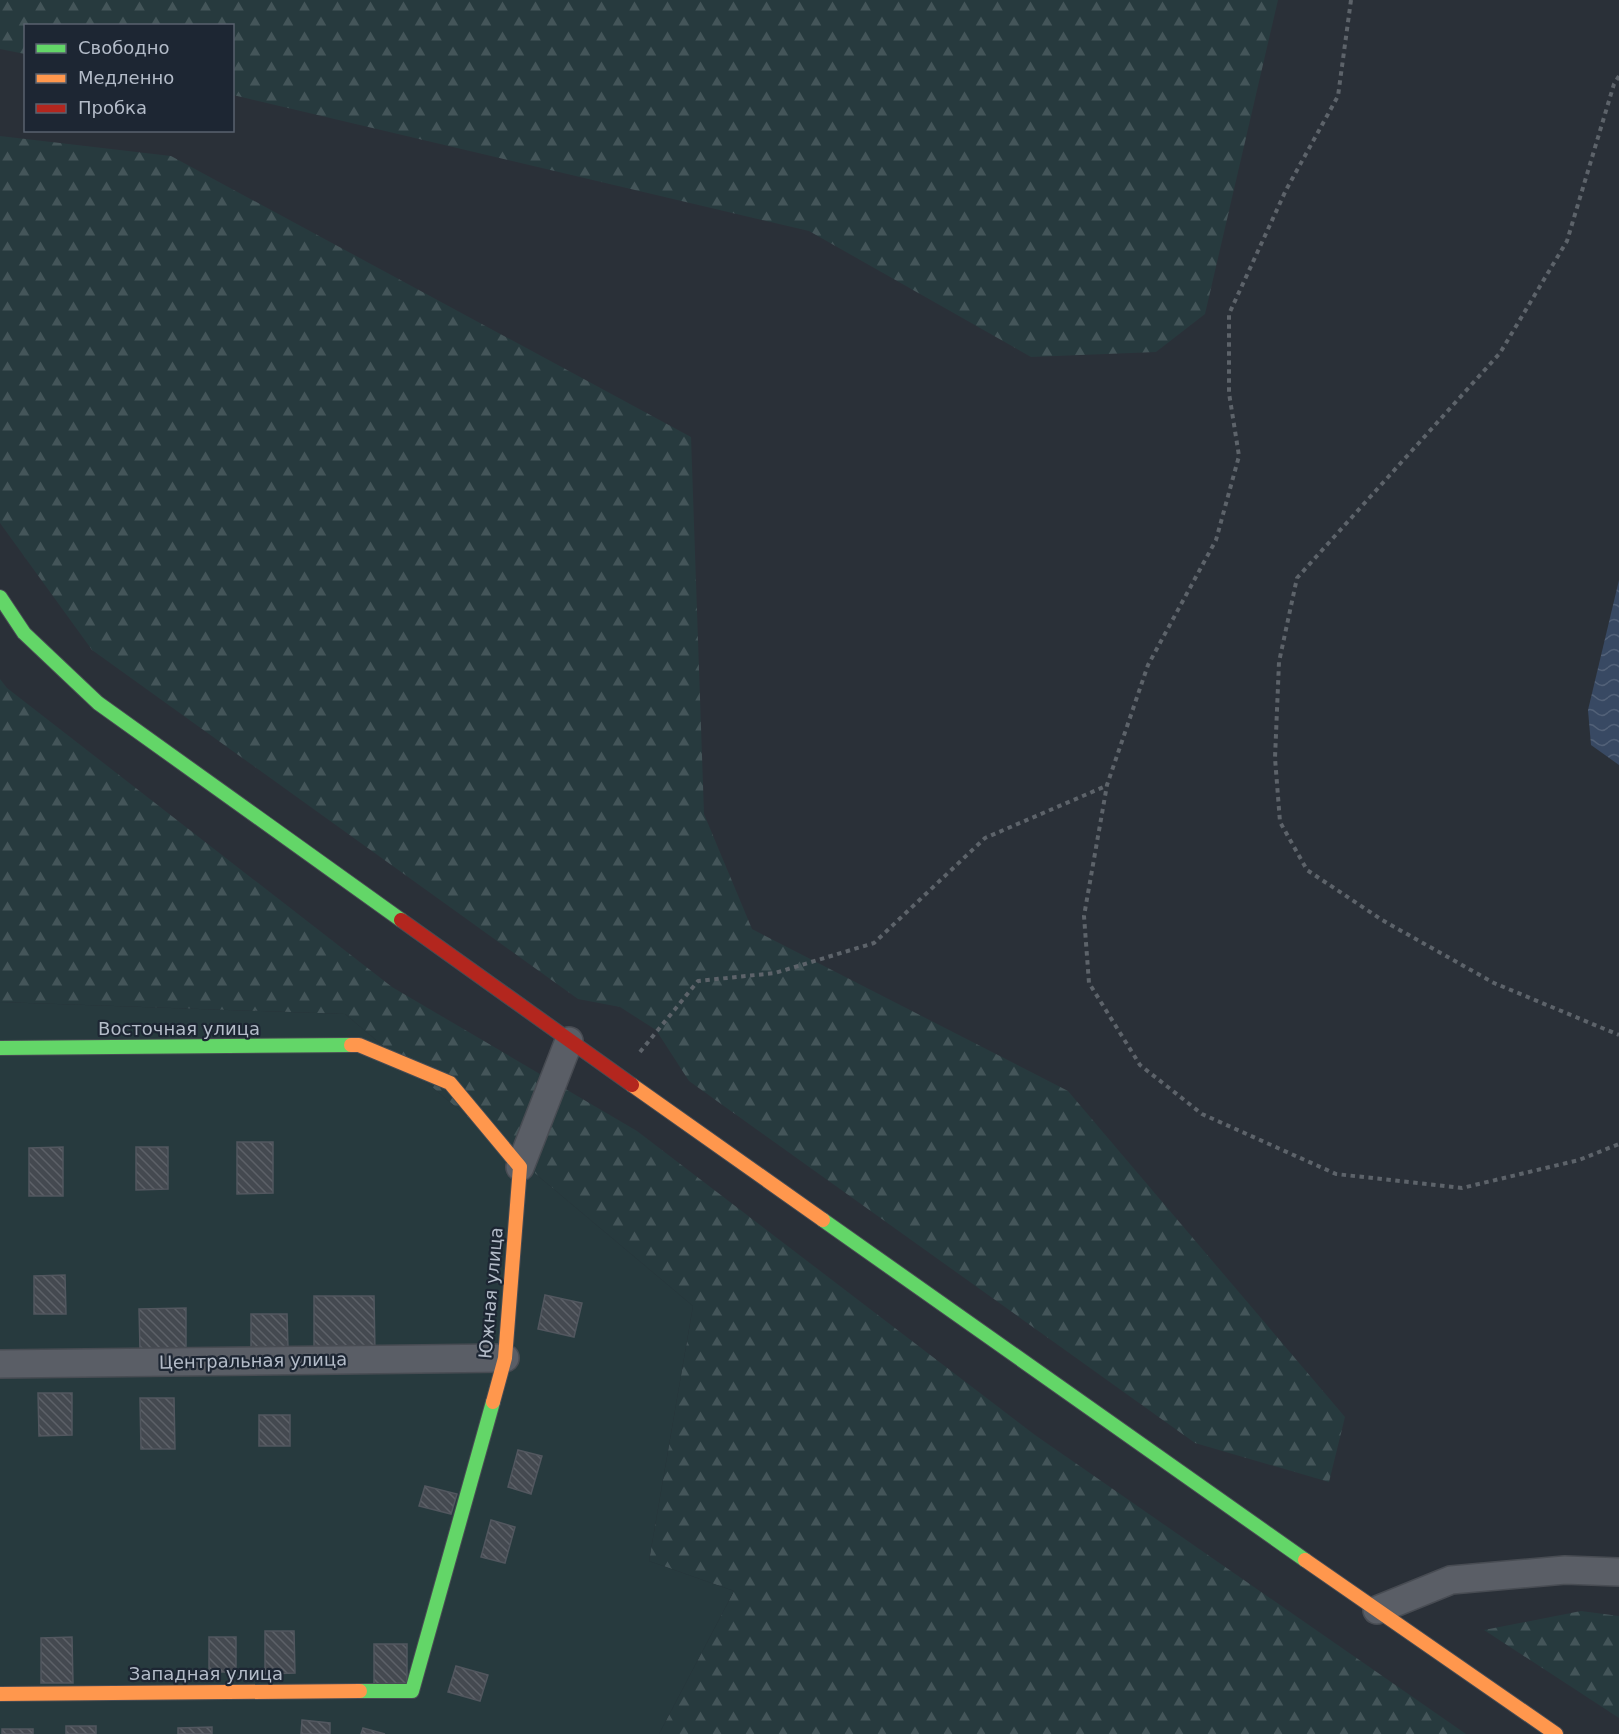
<svg xmlns="http://www.w3.org/2000/svg" width="1619" height="1734" font-family="'DejaVu Sans',sans-serif">
  <style>
    .forest { fill: url(#forest-firs) }
    .garden { fill: #273a3e }
    .water { fill: url(#water-waves) }
    .building { fill: url(#building-back-hatch); stroke: #52575f; stroke-width: 1.5 }
    .lines { fill: none; stroke-linecap: round; stroke-linejoin: round }
    .street-casing { stroke: #484c53; stroke-width: 30 }
    .fast-casing { stroke: #484c53; stroke-width: 16 }
    .slow-casing { stroke: #484c53; stroke-width: 16 }
    .jam-casing { stroke: #484c53; stroke-width: 16 }
    .path { stroke: #5d636a; stroke-width: 4; stroke-dasharray: 4.5 4.5; stroke-linecap: butt }
    .street { stroke: #5a5e66; stroke-width: 27 }
    .fast { stroke: #63d668; stroke-width: 14 }
    .slow { stroke: #ff974d; stroke-width: 14 }
    .jam { stroke: #b3261e; stroke-width: 14 }
    .labels { text-anchor: middle; stroke-width: 4.5; stroke-linejoin: round; paint-order: stroke }
    .street-label { font-size: 18px; fill: #b4bcc9; stroke: #1d2633 }
  </style>
  <defs>
    <pattern id="forest-firs" width="22" height="20" patternUnits="userSpaceOnUse" patternTransform="scale(1.5)"><rect width="22" height="20" fill="#273a3e"/><path d="M5 1l3.5 6h-7zM16 11l3.5 6h-7z" fill="#445559"/></pattern>
    <pattern id="water-waves" width="16" height="10" patternUnits="userSpaceOnUse" patternTransform="scale(1.5)"><rect width="16" height="10" fill="#384963"/><path d="M0 5q4-4 8 0t8 0" fill="none" stroke="#526178"/></pattern>
    <pattern id="building-back-hatch" width="6" height="6" patternUnits="userSpaceOnUse" patternTransform="scale(1.5)"><rect width="6" height="6" fill="#444950"/><path d="M-1 5l2 2M0 0l6 6M5-1l2 2" fill="none" stroke="#5d6168"/></pattern>
  </defs>
  <rect width="100%" height="100%" fill="#2a3038"/>
  <!-- forest -->
  <g class="forest">
    <polygon points="0,0 1278,0 1205,314 1156,352 1031,357 809,231 233,95 232,26 26,26 25,54 0,49"/>
    <polygon points="0,136 171,156 691,437 704,814 752,929 1068,1091 1345,1417 1329,1482 1195,1443 689,1081 656,1030 620,1007 578,999 92,650 0,523"/>
    <polygon points="0,679 7,688 392,987 637,1131 1035,1435 1466,1734 659,1734 734,1591 649,1561 693,1306 345,1014 0,1002"/>
    <polygon points="1581,1611 1619,1616 1619,1718 1484,1630"/>
  </g>
  <!-- garden -->
  <polygon class="garden" points="0,1002 345,1014 693,1306 649,1561 734,1591 659,1734 0,1734"/>
  <!-- water -->
  <polygon class="water" points="1619,580 1619,765 1591,745 1588,710"/>
  <!-- building -->
  <g class="building">
    <polygon points="237,1142 273,1142 273,1193 237,1194"/>
    <polygon points="63,1147 63,1196 29,1196 29,1148"/>
    <polygon points="136,1147 168,1147 168,1189 136,1190"/>
    <polygon points="65,1275 66,1314 34,1314 34,1276"/>
    <polygon points="545,1295 582,1303 574,1337 538,1329"/>
    <polygon points="314,1296 374,1296 375,1353 314,1354"/>
    <polygon points="186,1308 186,1349 140,1350 139,1309"/>
    <polygon points="251,1314 287,1314 288,1348 251,1349"/>
    <polygon points="38,1393 72,1393 72,1435 39,1436"/>
    <polygon points="140,1398 174,1398 175,1449 141,1449"/>
    <rect x="259" y="1415" width="31" height="31"/>
    <polygon points="518,1450 542,1456 531,1494 508,1487"/>
    <polygon points="425,1486 457,1494 451,1514 419,1506"/>
    <polygon points="491,1520 515,1527 505,1563 481,1557"/>
    <polygon points="265,1631 294,1631 295,1673 265,1674"/>
    <polygon points="72,1637 73,1683 41,1683 41,1638"/>
    <rect x="209" y="1637" width="27" height="35"/>
    <polygon points="374,1644 407,1644 407,1683 374,1684"/>
    <polygon points="456,1666 488,1675 480,1701 448,1692"/>
    <polygon points="302,1720 330,1723 330,1734 301,1734"/>
    <rect x="66" y="1726" width="30" height="8"/>
    <polygon points="212,1727 212,1734 178,1734 178,1728"/>
    <polygon points="363,1728 385,1734 361,1734"/>
    <rect x="2" y="1729" width="31" height="5"/>
  </g>
  <g class="lines">
    <!-- street casing -->
    <g class="street-casing">
      <g id="street">
        <polyline points="520,1167 569,1041"/>
        <polyline points="0,1364 505,1358"/>
        <polyline points="1377,1610 1451,1580 1565,1570 1619,1572"/>
      </g>
    </g>
    <!-- fast casing -->
    <g class="fast-casing">
      <g id="fast">
        <polyline points="0,597 24,633 98,703 401,920"/>
        <polyline points="0,1048 351,1045"/>
        <polyline points="823,1220 1305,1560"/>
        <polyline points="360,1691 412,1691 493,1402"/>
      </g>
    </g>
    <!-- slow casing -->
    <g class="slow-casing">
      <g id="slow">
        <polyline points="351,1045 359,1045 450,1083 520,1167 505,1358 493,1402"/>
        <polyline points="632,1085 823,1220"/>
        <polyline points="1305,1560 1556,1734"/>
        <polyline points="0,1694 360,1691"/>
      </g>
    </g>
    <!-- jam casing -->
    <g class="jam-casing">
      <polyline id="jam" points="401,920 632,1085"/>
    </g>
    <!-- path -->
    <g class="path">
      <polyline points="1351,0 1338,96 1286,190 1229,314 1229,393 1239,456 1216,540 1148,665 1107,785 1084,916 1089,983 1140,1065 1202,1114 1336,1174 1462,1188 1579,1160 1619,1144"/>
      <polyline points="1619,76 1614,84 1567,241 1500,353 1297,578 1279,662 1275,758 1280,822 1307,870 1382,920 1494,983 1619,1035"/>
      <polyline points="640,1052 698,981 775,973 874,943 985,838 1106,786"/>
    </g>
    <!-- street -->
    <use href="#street" class="street"/>
    <!-- fast -->
    <use href="#fast" class="fast"/>
    <!-- slow -->
    <use href="#slow" class="slow"/>
    <!-- jam -->
    <use href="#jam" class="jam"/>
  </g>
  <g class="labels">
    <!-- street labels -->
    <g class="street-label">
      <text x="179" y="1035">Восточная улица</text>
      <text transform="translate(491 1293) rotate(-85)" y="6">Южная улица</text>
      <text transform="translate(253 1361) rotate(-1)" y="6">Центральная улица</text>
      <text x="206" y="1680">Западная улица</text>
    </g>
  </g>
  <!-- legend -->
  <rect x="24" y="24" width="210" height="108" fill="#1d2633" stroke="#59626f" stroke-width="1.5"/>
  <rect x="36" y="44" width="30" height="9" fill="#63d668" stroke="#59626f" stroke-width="1.5"/>
  <text x="78" y="54" font-size="18" fill="#b4bcc9">Свободно</text>
  <rect x="36" y="74" width="30" height="9" fill="#ff974d" stroke="#59626f" stroke-width="1.5"/>
  <text x="78" y="84" font-size="18" fill="#b4bcc9">Медленно</text>
  <rect x="36" y="104" width="30" height="9" fill="#b3261e" stroke="#59626f" stroke-width="1.5"/>
  <text x="78" y="114" font-size="18" fill="#b4bcc9">Пробка</text>
</svg>
